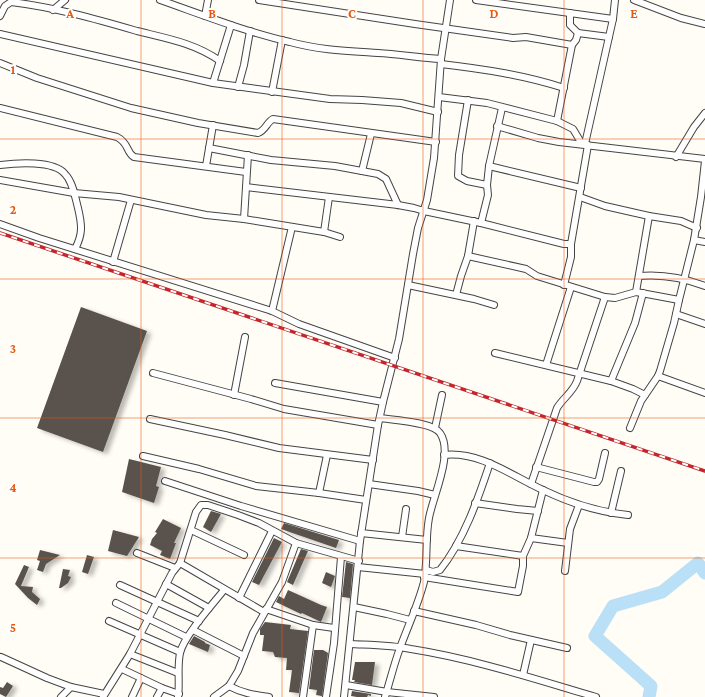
<svg xmlns="http://www.w3.org/2000/svg" width="705" height="697" font-family="'Crimson Pro',serif">
  <style>
    .lines { fill: none; stroke-linecap: round; stroke-linejoin: round }
    .river { stroke: #b9e0f7; stroke-width: 13 }
    .building { fill: #5a524d; filter: url(#shadow) }
    .street-casing { stroke: #444; stroke-width: 8 }
    .street { stroke: #fff; stroke-width: 6 }
    .rail-casing { stroke: #c4262e; stroke-width: 3.5 }
    .rail { stroke: #fff; stroke-width: 2; stroke-dasharray: 6; stroke-linecap: butt }
    .grid { fill: none; stroke: #e8590c; stroke-width: 1; stroke-opacity: 0.55 }
    .grid-label { font-size: 13px; text-anchor: middle; font-weight: bold; fill: #e8590c; stroke: #fff; stroke-width: 4; stroke-linejoin: round; paint-order: stroke }
  </style>
  <defs>
    <filter id="shadow"><feDropShadow dx="4.5" dy="2.5" stdDeviation="2" flood-color="#0004"/></filter>
  </defs>
  <rect width="100%" height="100%" fill="#fffdf5"/>
  <g class="lines">
    <!-- river -->
    <polyline class="river" points="649,697 651,686 595,636 613,606 662,592 698,563 705,573"/>
  </g>
  <!-- building -->
  <g class="building">
    <polygon points="81,307 147,331 103,452 37,428"/>
    <polygon points="129,459 161,467 156,486 159,487 154,503 122,492"/>
    <polygon points="211,511 221,514 211,532 203,527"/>
    <polygon points="163,519 181,528 174,543 176,543 170,559 160,555 162,551 150,545 152,539 157,533 155,532"/>
    <polygon points="284,523 339,540 336,548 281,529"/>
    <polygon points="113,530 139,537 127,556 108,551"/>
    <polygon points="274,538 282,542 259,585 252,582"/>
    <polygon points="301,549 308,551 293,585 287,582"/>
    <polygon points="40,550 60,555 46,564 43,572 37,570 40,561 37,560"/>
    <polygon points="87,555 94,557 88,574 82,572"/>
    <polygon points="346,562 353,564 350,598 342,597"/>
    <polygon points="24,565 29,567 21,586 33,587 32,592 40,599 37,605 28,598 15,584"/>
    <polygon points="63,569 70,570 68,576 71,577 68,583 61,588 59,588"/>
    <polygon points="326,572 335,576 331,587 322,583"/>
    <polygon points="288,590 321,605 327,607 321,622 302,613 301,614 276,602 279,596 284,599"/>
    <polygon points="265,622 291,625 290,629 308,631 299,693 289,692 292,670 286,670 287,658 275,657 273,652 262,651 264,635 260,635 260,629"/>
    <polygon points="194,636 205,642 205,643 210,645 208,652 189,644"/>
    <polygon points="314,650 323,650 328,653 322,696 316,695 317,690 309,689"/>
    <polygon points="355,662 375,662 372,685 354,682 355,680 352,680"/>
    <polygon points="7,682 13,686 6,697 0,694 0,687 3,688"/>
    <polygon points="352,691 371,694 371,696 368,695 367,697 357,697 351,696"/>
  </g>
  <g class="lines">
    <!-- street casing -->
    <g class="street-casing">
      <g id="street">
        <path d="M160,0C203,15 246,32 290,42C319,50 348,51 378,53C399,54 420,58 441,59"/>
        <polyline points="259,0 415,24 513,38 526,37 572,45"/>
        <polyline points="476,0 613,19"/>
        <polyline points="634,0 681,18 705,24"/>
        <polyline points="53,10 65,0"/>
        <polyline points="570,13 570,25 578,33 609,37"/>
        <path d="M0,16L5,6L11,2C53,7 96,19 137,31C165,38 195,43 220,61"/>
        <polyline points="205,16 208,0"/>
        <polyline points="0,34 213,83 330,99 362,100 401,103 438,112"/>
        <path d="M0,63L37,78L131,108L198,123L258,133C265,131 267,122 273,119L436,142"/>
        <path d="M441,64C483,69 524,75 564,88"/>
        <polyline points="213,83 231,25"/>
        <polyline points="238,87 244,65 250,31"/>
        <polyline points="272,92 282,40"/>
        <polyline points="439,97 487,103 557,121 573,129 582,144"/>
        <polyline points="468,100 459,155 458,176 467,181 487,185"/>
        <path d="M0,108L117,137C129,143 126,152 134,157L246,172"/>
        <polyline points="557,121 572,45 576,40 578,33"/>
        <polyline points="497,126 538,138 559,142 705,159"/>
        <polyline points="585,144 613,19 615,0"/>
        <polyline points="209,148 271,160 335,166 378,174 386,179 398,205"/>
        <polyline points="676,157 694,127 705,113"/>
        <path d="M0,165C16,163 54,160 65,174C73,182 75,197 78,208C82,225 83,234 75,249"/>
        <polyline points="206,166 213,125"/>
        <polyline points="489,166 581,188"/>
        <polyline points="362,171 371,134"/>
        <polyline points="0,180 74,193 119,197 206,215 244,219 324,232 340,237"/>
        <polyline points="246,187 398,205 414,208 424,211 481,223 564,244 571,244"/>
        <polyline points="580,197 605,206 649,216 681,221 697,228"/>
        <polyline points="244,219 248,155"/>
        <polyline points="481,223 488,195 487,185 489,166 502,108"/>
        <polyline points="0,224 39,238 272,311 299,324 395,358"/>
        <polyline points="324,232 329,197"/>
        <polyline points="694,240 705,242"/>
        <polyline points="468,256 526,269 537,276 605,297 615,298 636,292 679,300"/>
        <polyline points="113,262 131,200"/>
        <path d="M639,276C661,274 684,278 705,286"/>
        <polyline points="408,285 474,299 494,305"/>
        <polyline points="564,285 571,257 571,244 588,145"/>
        <polyline points="636,292 649,216"/>
        <polyline points="456,295 461,276 468,256 474,221"/>
        <polyline points="272,311 292,227"/>
        <polyline points="676,314 705,324"/>
        <polyline points="495,353 611,381 633,389 645,395"/>
        <polyline points="546,365 571,287"/>
        <polyline points="153,373 251,399 284,409 378,425"/>
        <polyline points="658,376 705,393"/>
        <polyline points="611,381 635,323 643,293"/>
        <polyline points="275,383 383,402"/>
        <polyline points="234,395 245,337"/>
        <path d="M380,418C393,420 433,422 440,433C454,453 433,496 429,518C425,539 428,561 424,582C418,605 408,626 400,648C394,664 390,681 385,697"/>
        <polyline points="150,419 225,435 279,448 373,460"/>
        <polyline points="435,428 442,395"/>
        <polyline points="630,428 641,401 658,376 660,371 674,323 679,300 694,240 701,197 705,161"/>
        <path d="M444,455C480,451 512,476 543,490C570,503 598,512 628,515"/>
        <polyline points="143,456 199,469 256,486 319,493 366,500"/>
        <polyline points="536,467 594,482 597,482 599,479 605,453"/>
        <polyline points="165,481 241,506 360,541"/>
        <polyline points="369,484 418,491 435,495"/>
        <path d="M531,484L557,408C563,398 573,392 577,381L605,297"/>
        <polyline points="319,493 327,455"/>
        <polyline points="475,503 517,509 538,511"/>
        <polyline points="611,513 621,471"/>
        <polyline points="191,530 244,555"/>
        <polyline points="361,533 427,540"/>
        <polyline points="402,537 406,509"/>
        <polyline points="531,538 568,543"/>
        <polyline points="456,546 523,556"/>
        <polyline points="137,553 175,568"/>
        <polyline points="180,563 264,612"/>
        <polyline points="358,567 425,574"/>
        <path d="M426,570L433,572L440,570C464,540 478,499 490,463"/>
        <polyline points="565,571 570,529 579,505"/>
        <polyline points="424,577 518,592 523,566 523,556 531,538 543,490"/>
        <polyline points="166,584 209,608"/>
        <polyline points="120,585 199,621"/>
        <polyline points="239,598 272,531"/>
        <polyline points="116,603 186,637"/>
        <polyline points="354,607 387,614 410,620"/>
        <polyline points="266,609 313,625 334,628"/>
        <polyline points="414,611 476,625 510,635 567,648"/>
        <polyline points="109,621 180,652"/>
        <polyline points="193,630 244,656"/>
        <path d="M350,644C370,645 391,645 411,649C474,659 535,679 596,697"/>
        <polyline points="130,654 178,673"/>
        <polyline points="1,657 47,678 71,687 104,694"/>
        <polyline points="122,669 162,688 179,694"/>
        <polyline points="523,675 531,640"/>
        <polyline points="346,685 387,692 434,697"/>
        <path d="M229,686C242,693 254,695 269,697"/>
        <polyline points="61,697 71,687"/>
        <polyline points="103,697 130,654 172,573 180,563 196,512 201,505 208,505 238,515 259,523 296,543 359,561"/>
        <polyline points="132,697 141,678"/>
        <polyline points="157,697 162,688"/>
        <path d="M178,697C180,683 177,668 180,653C184,636 212,605 224,590"/>
        <polyline points="214,697 229,686 238,671 253,633 282,582 296,543"/>
        <polyline points="303,697 313,625"/>
        <polyline points="326,697 334,643 341,557"/>
        <polyline points="344,697 360,541 378,425 383,402 399,339 413,254 418,228 427,200 434,158 441,59 450,0"/>
      </g>
    </g>
    <!-- street -->
    <use href="#street" class="street"/>
    <!-- rail casing -->
    <g class="rail-casing">
      <polyline id="rail" points="0,233 705,471"/>
    </g>
    <!-- rail -->
    <use href="#rail" class="rail"/>
  </g>
  <!-- grid -->
  <path class="grid" d="M141,0V697M282,0V697M423,0V697M564,0V697M0,139H705M0,279H705M0,418H705M0,558H705"/>
  <g class="grid-label">
    <text x="70" y="18">A</text>
    <text x="212" y="18">B</text>
    <text x="352" y="18">C</text>
    <text x="494" y="18">D</text>
    <text x="634" y="18">E</text>
    <text x="13" y="74">1</text>
    <text x="13" y="214">2</text>
    <text x="13" y="353">3</text>
    <text x="13" y="492">4</text>
    <text x="13" y="632">5</text>
  </g>
</svg>
